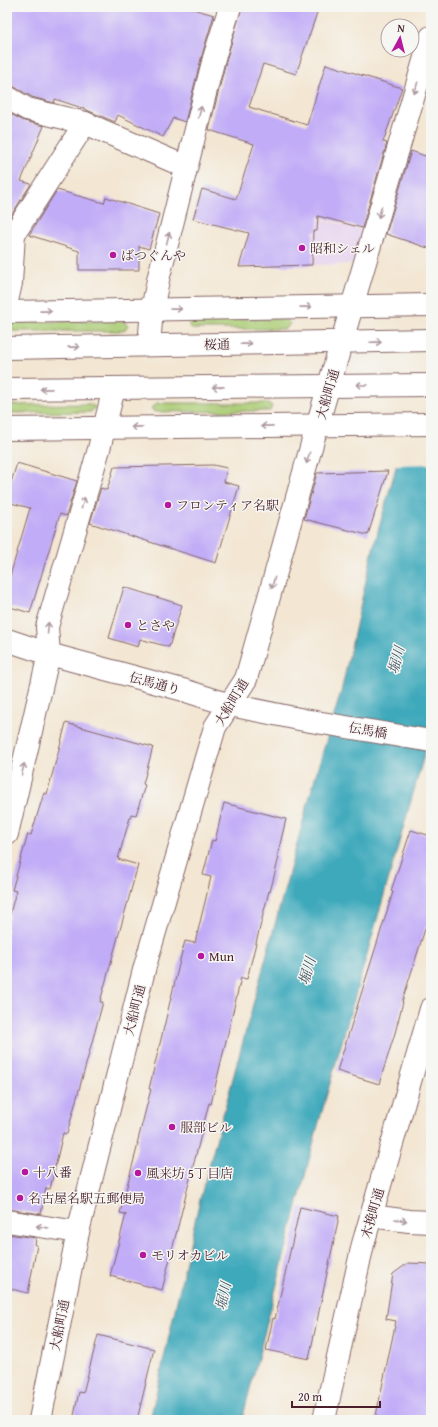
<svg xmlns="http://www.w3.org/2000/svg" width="438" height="1427" font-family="'Gentium Book Plus','Noto Serif JP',serif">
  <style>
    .built { fill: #e7d2ef }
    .green { fill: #aacc74; stroke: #7a7650 }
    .water { fill: #3ca9bb; stroke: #436473 }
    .pier { fill: #f3e6d2 }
    .building { fill: #c1acf7 }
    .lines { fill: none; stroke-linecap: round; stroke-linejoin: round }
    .minor-casing { stroke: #856565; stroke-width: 24 }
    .major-casing { stroke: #856565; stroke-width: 24 }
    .minor { stroke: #fff; stroke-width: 22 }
    .major { stroke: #fff; stroke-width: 22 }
    .oneway { stroke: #ae9aa0 }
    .poi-dot { fill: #b5179e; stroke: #f6f6f2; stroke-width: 1.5 }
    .labels { text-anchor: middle; stroke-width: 3; stroke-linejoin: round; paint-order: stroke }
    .poi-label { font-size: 13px; fill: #4a1f2b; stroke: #f6f6f2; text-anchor: start }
    .street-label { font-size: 13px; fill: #4a1f2b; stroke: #f6f6f2 }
    .water-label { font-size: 14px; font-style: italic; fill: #445665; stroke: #f6f6f2 }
  </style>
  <rect width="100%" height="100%" fill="#f6f6f2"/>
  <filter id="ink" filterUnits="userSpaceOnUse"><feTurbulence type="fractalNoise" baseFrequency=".025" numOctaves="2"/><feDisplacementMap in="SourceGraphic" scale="8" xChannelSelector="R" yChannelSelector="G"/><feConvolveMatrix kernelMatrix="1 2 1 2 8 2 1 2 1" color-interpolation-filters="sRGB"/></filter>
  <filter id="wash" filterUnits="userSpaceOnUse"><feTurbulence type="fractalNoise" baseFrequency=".012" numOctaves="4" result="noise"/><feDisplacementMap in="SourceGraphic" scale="16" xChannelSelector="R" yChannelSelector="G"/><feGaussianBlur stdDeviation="0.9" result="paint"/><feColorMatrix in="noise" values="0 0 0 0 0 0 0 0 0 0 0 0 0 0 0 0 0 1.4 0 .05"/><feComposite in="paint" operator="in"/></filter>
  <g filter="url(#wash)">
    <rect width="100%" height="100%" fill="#f3e6d2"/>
    <!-- built -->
    <polygon class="built" points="258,204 364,230 354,264 239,267"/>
    <!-- green -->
    <g class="green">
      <polygon points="193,319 286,319 290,324 285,329 192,329 188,324"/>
      <polygon points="123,321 128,325 124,331 7,331 7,322"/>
      <polygon points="157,403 268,403 272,406 270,411 154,412 151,408"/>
      <polygon points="90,404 95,407 91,412 7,413 7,405"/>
    </g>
    <!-- water -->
    <polygon class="water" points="431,342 431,730 429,738 317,1129 242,1420 150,1420 200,1199 314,781 341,692 373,549"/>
    <!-- pier -->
    <polygon class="pier" points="431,340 431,464 395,465 429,342"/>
    <g id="blocks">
      <!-- building -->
      <g class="building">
        <polygon points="7,7 186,7 214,15 202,55 185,122 173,118 163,137 118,115 115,122 82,108 55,99 54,103 32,97 13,86 7,85"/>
        <polygon points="242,7 319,7 296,74 263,64 249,107 307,125 326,64 402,88 383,142 387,143 362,228 318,216 317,231 313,231 312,265 239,267 249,233 193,219 202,189 236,199 254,144 209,130 226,61"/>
        <polygon points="7,112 24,121 44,126 21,181 31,184 7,222"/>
        <polygon points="411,151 431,158 431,249 386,234"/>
        <polygon points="57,190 104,203 106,197 159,214 149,249 139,246 139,270 79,270 79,251 29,235"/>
        <polygon points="17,463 77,481 66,516 60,514 30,613 7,606 7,586 30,508 7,502 7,496"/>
        <polygon points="213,465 227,468 224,482 239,486 216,563 90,523 101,488 107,490 114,467"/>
        <polygon points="388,471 368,535 304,519 317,473"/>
        <polygon points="124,587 182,605 169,647 140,639 138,647 109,638"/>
        <polygon points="66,723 153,747 143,784 145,785 136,815 131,814 118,859 138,865 100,1002 103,1002 67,1134 63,1133 50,1189 46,1188 41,1214 7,1209 7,925 16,891 12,890 28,834 31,835 44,793 47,794"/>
        <polygon points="224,803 286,819 277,857 279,857 270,892 269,891 247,979 241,978 211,1104 209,1103 162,1290 110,1276 126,1214 120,1213 138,1144 137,1144 151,1089 149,1089 182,952 185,941 195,943 211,877 203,875 212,840 215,841"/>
        <polygon points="411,830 431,836 431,910 402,1002 403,1002 395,1033 379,1084 337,1071 393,892 391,891"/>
        <polygon points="300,1207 339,1216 309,1359 266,1350 273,1318 275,1319"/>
        <polygon points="7,1234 36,1238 35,1245 37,1245 28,1293 7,1288"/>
        <polygon points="408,1263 431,1264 431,1420 375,1420 396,1321 386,1319 393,1274"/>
        <polygon points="98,1335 154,1349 137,1420 73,1420 79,1392 83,1393"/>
      </g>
    </g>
  </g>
  <g filter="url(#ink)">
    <use href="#blocks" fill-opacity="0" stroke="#856565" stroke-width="1"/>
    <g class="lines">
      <!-- minor casing -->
      <g class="minor-casing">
        <g id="minor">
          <polyline points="7,97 27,109 85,123 186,167"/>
          <polyline points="7,301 11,283 14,234 85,123"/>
          <polyline points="149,345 152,310 158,280 214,58 230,7"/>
          <polyline points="7,640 49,654 183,690 230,705 304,720 431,741"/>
          <polyline points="7,834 49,654 47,627 99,449 114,388"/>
          <polyline points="371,1216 409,1221 431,1222"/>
          <polyline points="7,1221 78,1232"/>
          <polyline points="40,1420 78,1232 145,966 215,727 246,679 317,426 431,37"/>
          <polyline points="324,1420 363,1244 431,1009"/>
        </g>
      </g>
      <!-- major casing -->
      <g class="major-casing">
        <g id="major">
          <polyline points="7,312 431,305"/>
          <polyline points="7,348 431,340"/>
          <polyline points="7,389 431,385"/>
          <polyline points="7,429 431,424"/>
        </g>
      </g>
      <!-- minor -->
      <use href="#minor" class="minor"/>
      <!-- major -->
      <use href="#major" class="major"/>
    </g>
    <!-- one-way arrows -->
    <defs><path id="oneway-shaft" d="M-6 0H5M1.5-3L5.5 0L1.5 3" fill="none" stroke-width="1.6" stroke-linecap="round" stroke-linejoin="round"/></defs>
    <g class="oneway">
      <use href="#oneway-shaft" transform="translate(416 88) rotate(106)"/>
      <use href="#oneway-shaft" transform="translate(200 112) rotate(-76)"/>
      <use href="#oneway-shaft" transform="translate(380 212) rotate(106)"/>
      <use href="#oneway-shaft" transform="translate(168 238) rotate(-76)"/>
      <use href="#oneway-shaft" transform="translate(306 307) rotate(-1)"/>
      <use href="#oneway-shaft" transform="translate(176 309) rotate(-1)"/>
      <use href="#oneway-shaft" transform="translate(46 311) rotate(-1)"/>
      <use href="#oneway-shaft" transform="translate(376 342) rotate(-2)"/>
      <use href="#oneway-shaft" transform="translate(246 344) rotate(-1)"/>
      <use href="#oneway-shaft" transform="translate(74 347) rotate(-1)"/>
      <use href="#oneway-shaft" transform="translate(362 385) rotate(-180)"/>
      <use href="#oneway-shaft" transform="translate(218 387) rotate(179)"/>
      <use href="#oneway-shaft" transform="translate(46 389) rotate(179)"/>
      <use href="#oneway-shaft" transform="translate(267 426) rotate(179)"/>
      <use href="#oneway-shaft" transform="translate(137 427) rotate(179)"/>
      <use href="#oneway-shaft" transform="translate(308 458) rotate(106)"/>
      <use href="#oneway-shaft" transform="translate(83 503) rotate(-74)"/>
      <use href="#oneway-shaft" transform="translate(273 583) rotate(106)"/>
      <use href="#oneway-shaft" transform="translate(48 628) rotate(-86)"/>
      <use href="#oneway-shaft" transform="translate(23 769) rotate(-77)"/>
      <use href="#oneway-shaft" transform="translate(401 1220) rotate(8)"/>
      <use href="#oneway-shaft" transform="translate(42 1227) rotate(-170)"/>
    </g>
  </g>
  <!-- markers -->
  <g class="poi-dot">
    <circle cx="302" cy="248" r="4"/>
    <circle cx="113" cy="255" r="4"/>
    <circle cx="168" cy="505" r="4"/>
    <circle cx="128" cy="625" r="4"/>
    <circle cx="201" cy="956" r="4"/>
    <circle cx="172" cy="1127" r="4"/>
    <circle cx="25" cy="1172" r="4"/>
    <circle cx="138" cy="1173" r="4"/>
    <circle cx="20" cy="1198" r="4"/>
    <circle cx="143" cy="1255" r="4"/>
  </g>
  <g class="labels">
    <!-- poi labels -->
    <g class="poi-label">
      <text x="310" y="253">昭和シェル</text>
      <text x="121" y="260">ばつぐんや</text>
      <text x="176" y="510">フロンティア名駅</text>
      <text x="136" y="630">とさや</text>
      <text x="209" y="961">Mun</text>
      <text x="180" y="1132">服部ビル</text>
      <text x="33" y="1177">十八番</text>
      <text x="146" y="1178">風来坊 5丁目店</text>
      <text x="28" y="1203">名古屋名駅五郵便局</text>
      <text x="151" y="1260">モリオカビル</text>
    </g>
    <!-- street labels -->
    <g class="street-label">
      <text transform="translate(217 344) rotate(-1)" y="5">桜通</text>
      <text transform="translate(327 394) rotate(-74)" y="5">大船町通</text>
      <text transform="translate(155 683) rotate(15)" y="5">伝馬通り</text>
      <text transform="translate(231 702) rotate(-59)" y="5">大船町通</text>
      <text transform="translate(368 730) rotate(10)" y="5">伝馬橋</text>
      <text transform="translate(134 1010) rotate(-76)" y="5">大船町通</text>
      <text transform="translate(372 1213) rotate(-74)" y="5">木挽町通</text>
      <text transform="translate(59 1325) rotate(-79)" y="5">大船町通</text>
    </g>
    <!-- water labels -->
    <g class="water-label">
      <text transform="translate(396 660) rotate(-75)" y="5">堀川</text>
      <text transform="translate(307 971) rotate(-74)" y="5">堀川</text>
      <text transform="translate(223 1296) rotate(-78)" y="5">堀川</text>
    </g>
  </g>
  <!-- margin -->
  <rect width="438" height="1427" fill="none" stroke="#f6f6f2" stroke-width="24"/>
  <!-- north arrow -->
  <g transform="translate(400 38) rotate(7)"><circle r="19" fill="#f6f6f2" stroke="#b1a0a2"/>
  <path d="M0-3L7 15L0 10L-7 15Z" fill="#b5179e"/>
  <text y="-6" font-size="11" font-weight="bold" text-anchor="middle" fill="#4a1f2b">N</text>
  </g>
  <!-- scale -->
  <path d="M292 1401v6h88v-6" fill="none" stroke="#4a1f2b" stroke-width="2"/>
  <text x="298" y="1401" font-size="12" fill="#4a1f2b" stroke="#f6f6f2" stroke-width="3" paint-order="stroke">20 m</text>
</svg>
